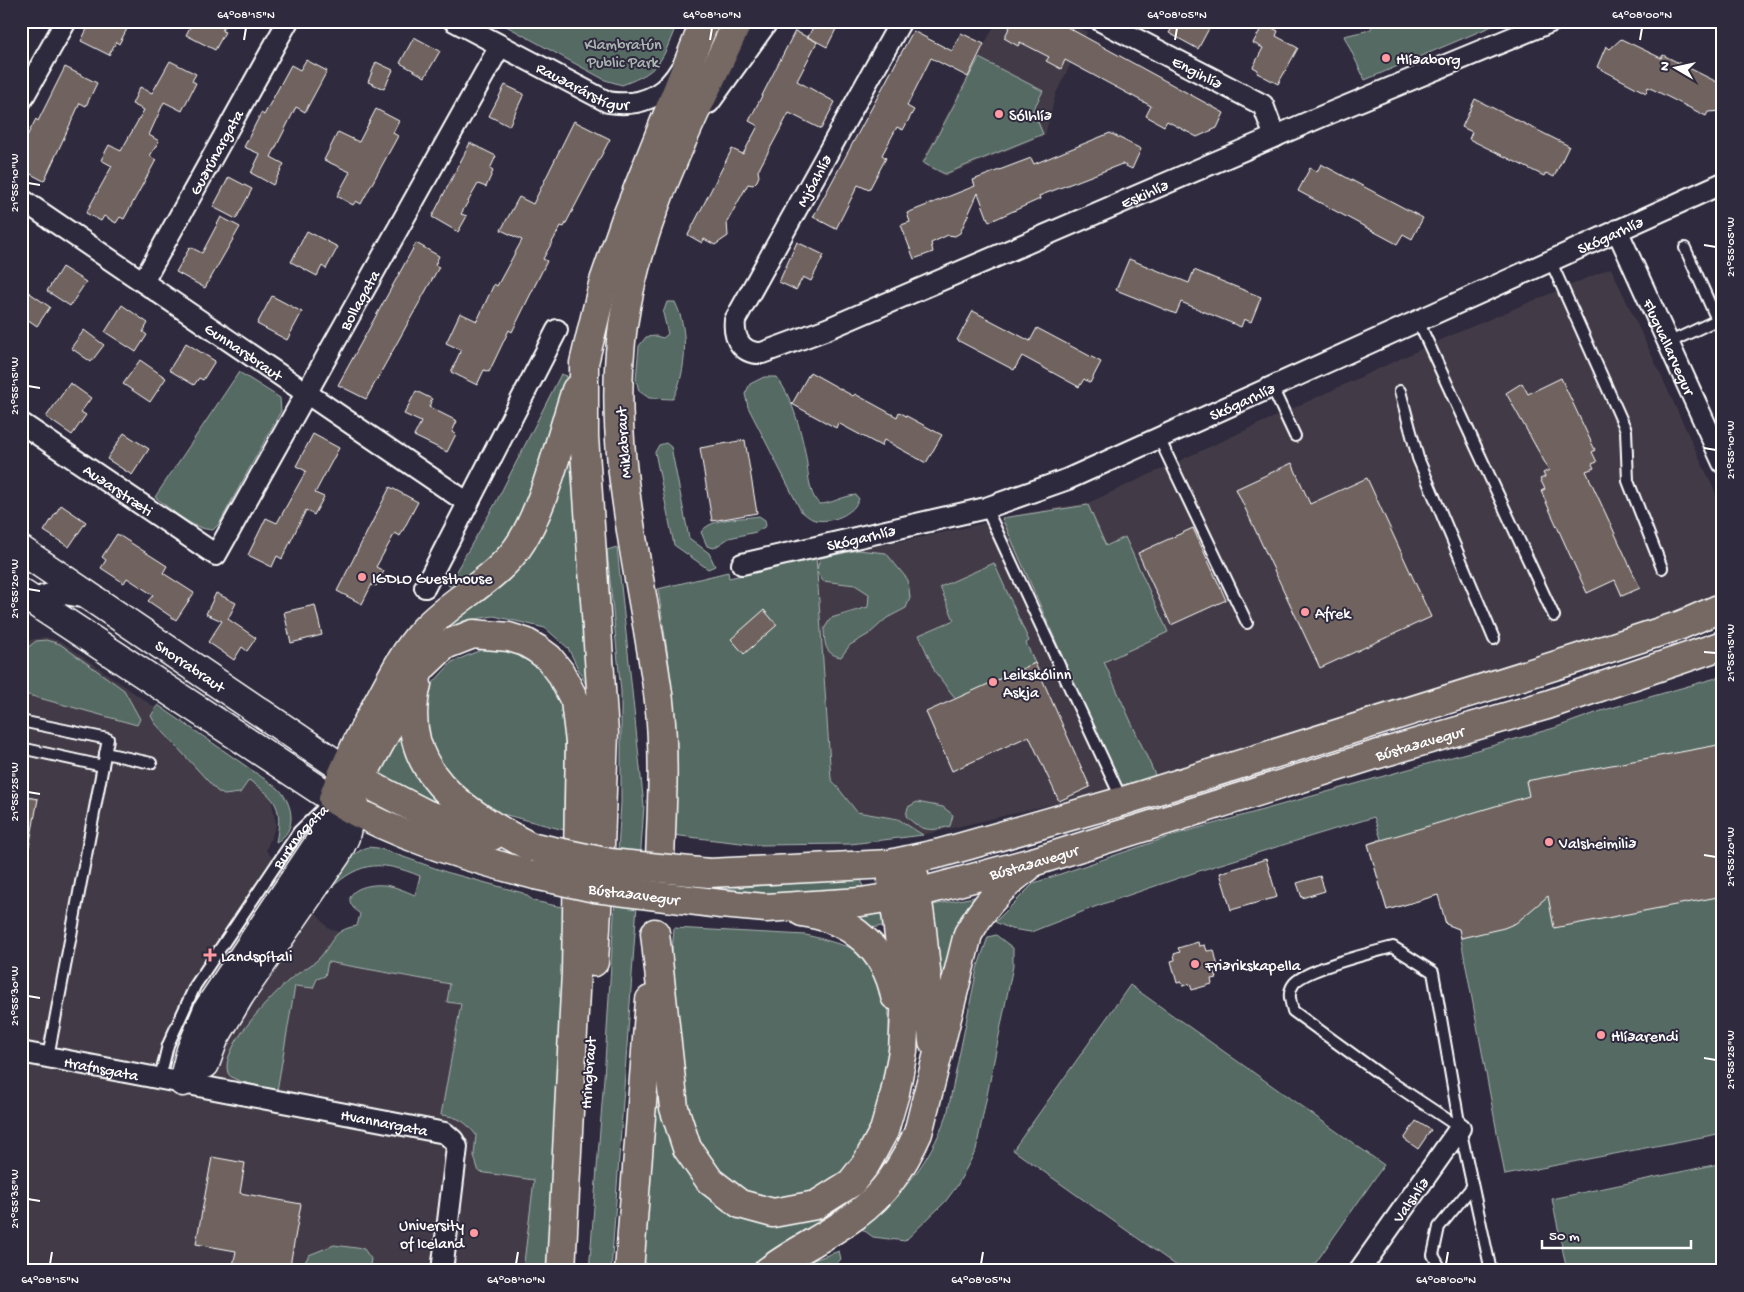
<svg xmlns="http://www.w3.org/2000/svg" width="1744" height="1292" font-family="'Gochi Hand',sans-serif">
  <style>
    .built { fill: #423b47 }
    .green { fill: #556a64; stroke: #aab4b2 }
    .building { fill: #70645f; stroke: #fff }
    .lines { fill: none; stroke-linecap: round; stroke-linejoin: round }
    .lane-casing { stroke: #fff; stroke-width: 14 }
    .street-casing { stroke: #fff; stroke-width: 24 }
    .secondary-casing { stroke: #fff; stroke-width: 31 }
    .primary-casing { stroke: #fff; stroke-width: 31 }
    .highway-casing { stroke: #fff; stroke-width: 31 }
    .lane { stroke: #2f2a3d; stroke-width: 10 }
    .street { stroke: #2f2a3d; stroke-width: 20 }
    .secondary { stroke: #2f2a3d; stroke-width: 28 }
    .primary { stroke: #766964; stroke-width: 28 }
    .highway { stroke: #766964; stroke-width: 28 }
    .primary-bridge-casing { stroke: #fff; stroke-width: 31; stroke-linecap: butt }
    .primary-bridge { stroke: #766964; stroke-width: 28 }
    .ticks { fill: none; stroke: #fff; stroke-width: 2 }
    .poi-dot { fill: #ff9aa2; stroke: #2f2a3d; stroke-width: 2 }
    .labels { text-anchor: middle; stroke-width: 4; stroke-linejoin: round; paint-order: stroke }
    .park-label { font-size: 16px; fill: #aab4b2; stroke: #2f2a3d }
    .poi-label { font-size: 16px; fill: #fff; stroke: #2f2a3d; text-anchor: start }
    .street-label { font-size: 16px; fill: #fff; stroke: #2f2a3d }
    .neatline { fill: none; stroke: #fff; stroke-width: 2 }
    .ticks-label { font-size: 12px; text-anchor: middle; fill: #fff }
  </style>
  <rect width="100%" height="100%" fill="#2f2a3d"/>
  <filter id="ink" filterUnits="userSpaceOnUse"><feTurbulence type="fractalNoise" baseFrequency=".02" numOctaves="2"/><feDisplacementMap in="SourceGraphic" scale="10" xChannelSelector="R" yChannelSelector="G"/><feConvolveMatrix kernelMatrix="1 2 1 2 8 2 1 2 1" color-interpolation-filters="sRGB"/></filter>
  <g filter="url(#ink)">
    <!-- built -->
    <g class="built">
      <polygon points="997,21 1067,21 1087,32 1056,93 1045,135 945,176 921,163"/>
      <polygon points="1611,268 1723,509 1723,601 1166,777 923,835 898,819 857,812 831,779 816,558 933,535 1032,512 1088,503 1445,338"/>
      <polygon points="46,637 62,642 202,741 270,792 276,825 266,850 328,928 472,983 543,1181 531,1271 21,1271 21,649 30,640"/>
    </g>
    <!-- green -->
    <g class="green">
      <path d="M497,21H678C662,59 663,70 622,85L605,80Z"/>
      <polygon points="1375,21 1504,21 1365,80 1344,36 1370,30"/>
      <polygon points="979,58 1043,91 1033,110 1043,134 945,174 923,163"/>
      <path d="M667,302H675C689,330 687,371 673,399L649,398L639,391L636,379L639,346L646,337L656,336L663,338L668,334L663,313Z"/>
      <path d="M239,372L280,398L281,411L219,524L213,530C191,529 172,510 155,497Z"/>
      <polygon points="561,374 567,376 550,445 511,541 455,591 448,585 495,504"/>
      <path d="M764,377H776C791,393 801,431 805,452C809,469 807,492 819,504C832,504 842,496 856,495L859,499C853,515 831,523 815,520C810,519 805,514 801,511L748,407L745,394L750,384Z"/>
      <polygon points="574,430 588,689 568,648 545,628 494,616 463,621 438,639 428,640 495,585"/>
      <polygon points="666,443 671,447 689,538 709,553 715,566 708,569 674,545 655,452 659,445"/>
      <polygon points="1088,505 1106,546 1125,537 1168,632 1104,662 1156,777 1119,786 1002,518"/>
      <path d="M759,516L765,520L766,526L756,532L729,538L714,548L707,546L701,532C712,517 742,519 759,516Z"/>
      <polygon points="617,547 644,806 611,1271 589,1271 604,1078 621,802 621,692 607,550"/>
      <path d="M858,550L886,553L908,580L910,598L906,608L887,618L869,634L850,645L841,657C824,654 825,644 824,629L831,618L868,607L869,594L855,585L823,581L817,572L831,779L857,812L898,819L923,835L851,844L758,845L672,835L675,761L669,664L658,589L728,572L729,578L816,558L817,569L820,558Z"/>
      <polygon points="994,563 1029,641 1026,643 1035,663 956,699 935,672 919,635 954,620 940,587"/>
      <polygon points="46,640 60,644 124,690 140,719 137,725 21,693 21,653 36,641"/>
      <polygon points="510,648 547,668 565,706 564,830 491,811 456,787 435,762 423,706 432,684 452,662 481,650"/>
      <polygon points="1723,676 1723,1133 1505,1175 1459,929 1446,924 1444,918 1468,886 1387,910 1368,844 1381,839 1374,817 1205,869 1097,906 1031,932 1011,929 995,922 1034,883 1177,834 1491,746 1554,728 1601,711"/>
      <path d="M158,705L279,789C293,804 298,831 276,842C283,807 277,799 249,780L240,793L224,795L217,791L155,723L151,716Z"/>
      <polygon points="403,718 449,812 375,775"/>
      <path d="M917,802L943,807L953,815L950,826C930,832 921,831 906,816L908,807Z"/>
      <path d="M368,847L378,848L446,872L523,893L534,901L566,908L549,1271H523L534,1180L479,1172L474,1156L476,1135C465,1121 459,1117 441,1115L461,1004L447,1002L450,984L328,962L325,976L317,979L313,988L295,986L277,1091C266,1086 232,1083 228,1073C219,1049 271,997 287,982C295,974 306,969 315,962C333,947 329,930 357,926L360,914C334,894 364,883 384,885C395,886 405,891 415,895L420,876C383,861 361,860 330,889C336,870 349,854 368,847Z"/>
      <polygon points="861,877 864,891 808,896 722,894 722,889 733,888"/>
      <polygon points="984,895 941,1011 928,906"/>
      <polygon points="886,911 888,925 866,929 847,917"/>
      <path d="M674,928L806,935C826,939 845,947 865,951L888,992L890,1052L884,1082L867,1136L850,1165L834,1180L809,1195L774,1201L757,1200L718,1178L690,1129L671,963Z"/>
      <path d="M996,935L1013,948V966L976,1150L957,1186L945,1202L905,1241L873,1237L862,1229C903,1192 927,1167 947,1115L977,969L988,937Z"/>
      <polygon points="1130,985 1384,1165 1310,1271 1184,1271 1013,1150"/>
      <polygon points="654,1021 680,1153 779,1223 828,1215 834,1221 797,1241 753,1271 638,1271"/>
      <polygon points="1723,1163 1723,1271 1567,1271 1552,1199"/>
      <polygon points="334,1245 364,1249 371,1259 369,1271 300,1271 309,1255"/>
      <path d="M839,1251L841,1259C830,1273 815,1271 798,1271L808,1262Z"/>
    </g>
    <!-- building -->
    <g class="building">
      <polygon points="91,21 113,21 127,29 119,44 116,42 109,55 81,41"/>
      <polygon points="193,21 227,21 222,31 225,32 215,50 186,35"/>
      <polygon points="816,21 840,21 827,47 808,37"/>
      <polygon points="1013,21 1056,21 1224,113 1217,128 1197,137 1167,121 1164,126 1146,116 1151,106 1065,60 1061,69 1046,61 1049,57 1020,42 1018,46 1004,38"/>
      <polygon points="1176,21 1213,21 1198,49 1169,33"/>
      <polygon points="1264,23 1278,31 1276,36 1298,48 1278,84 1257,73 1258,70 1253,67 1263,48 1253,43"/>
      <polygon points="795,31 817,42 797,81 835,102 821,129 789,113 758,171 759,176 757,181 753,185 748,184 727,222 728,236 715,245 704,239 702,243 688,235 732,149 743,154 758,126 749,121"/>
      <polygon points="913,31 952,51 961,33 984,44 968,77 931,58 907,106 914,110 903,130 897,127 882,155 886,158 869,190 858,185 836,229 813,217"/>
      <polygon points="414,37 440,51 425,77 400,63"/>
      <polygon points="1621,39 1661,58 1663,55 1723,85 1723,111 1708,112 1706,116 1648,87 1646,93 1597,67 1606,46 1610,49"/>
      <polygon points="306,60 327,71 305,112 296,107 271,157 284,164 273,185 251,173 260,154 244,147 261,113 264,115 291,65 300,70"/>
      <polygon points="170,61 196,74 192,81 196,83 182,111 164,102 149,135 159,141 150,156 156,160 124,219 120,217 116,223 104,216 101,221 86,213 112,166 101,160 109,145 121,151 144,110 132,104 140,87 152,93"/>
      <polygon points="376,62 393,70 384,89 368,82"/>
      <polygon points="65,67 97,83 86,106 80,103 44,181 21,169 21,147 36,119 38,121"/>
      <polygon points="505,85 524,94 509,126 489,116"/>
      <polygon points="1475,99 1569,146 1554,177 1546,173 1544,176 1469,139 1472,132 1462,127"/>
      <polygon points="376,109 399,121 393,133 398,136 361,204 356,201 353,205 337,196 350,172 324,160 338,132 359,142"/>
      <polygon points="574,121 610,139 564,227 561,226 543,259 547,261 512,332 509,330 489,372 484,370 477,385 451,372 461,350 446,343 460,313 477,321 494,284 497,286 522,240 501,230 519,197 533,204"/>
      <polygon points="1110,133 1141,149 1132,169 1122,164 1039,196 1040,199 989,222 978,193 960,233 955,236 948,235 931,243 933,252 914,259 901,225 910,222 907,213 975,186 973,180 1031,158 1034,164"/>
      <polygon points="470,143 496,156 490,169 493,171 486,187 478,184 461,214 467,216 458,232 432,217"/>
      <polygon points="1321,164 1423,218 1412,239 1403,234 1397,244 1298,191 1310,168 1317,172"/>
      <polygon points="229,177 252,189 236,219 213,207"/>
      <polygon points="221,217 240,227 205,288 176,272 190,247 202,253"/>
      <polygon points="307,231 338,247 326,269 322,266 317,276 291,262"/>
      <polygon points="797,242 824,255 811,281 803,277 796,290 779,282"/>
      <polygon points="416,243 439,256 435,265 439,267 366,399 338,385"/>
      <polygon points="1129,259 1189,283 1194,270 1261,297 1251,322 1244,319 1241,327 1181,302 1176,314 1116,290"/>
      <polygon points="62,267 86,282 70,306 47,291"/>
      <polygon points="21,287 50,307 37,326 21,315"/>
      <polygon points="272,296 302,312 287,340 257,324"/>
      <polygon points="122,305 148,323 143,332 147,335 136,352 105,332"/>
      <polygon points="973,311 1030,341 1037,328 1101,362 1090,383 1084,379 1079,387 1022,356 1014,370 957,340"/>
      <polygon points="84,330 104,345 91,362 71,348"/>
      <polygon points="186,343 215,361 203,380 199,378 194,385 169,370"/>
      <polygon points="140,360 166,378 150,402 123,384"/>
      <polygon points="810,372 853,396 855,394 897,417 899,412 942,435 926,463 884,440 881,446 838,423 836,428 792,404"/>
      <polygon points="1561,378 1595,450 1592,452 1597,462 1592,464 1594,468 1586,471 1640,588 1622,596 1615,580 1587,593 1541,491 1545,489 1540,479 1545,477 1543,473 1549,470 1506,393 1522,383 1528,394"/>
      <polygon points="70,383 91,398 81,412 86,415 72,435 46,417"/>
      <polygon points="416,391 432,399 429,407 457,421 452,432 456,434 447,452 414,436 421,422 404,414"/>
      <polygon points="124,433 149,449 132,475 107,459"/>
      <polygon points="313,434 339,448 315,493 324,497 314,515 306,510 282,559 277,556 272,567 248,555 266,518 277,523 306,471 296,466"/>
      <polygon points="745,440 757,513 712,521 700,448"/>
      <polygon points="1292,463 1310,504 1367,478 1431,617 1320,668 1236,489"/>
      <polygon points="390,487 418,502 400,536 395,533 376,567 384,571 376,586 372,584 362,604 337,591"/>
      <polygon points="61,505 86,522 69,547 44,531"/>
      <polygon points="1193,528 1226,600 1171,625 1138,553"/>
      <polygon points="117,534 167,566 163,573 194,593 176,620 148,601 153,595 127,578 124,583 101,568 106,560 102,557"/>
      <polygon points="216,593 236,603 228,619 256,638 247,651 242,647 234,660 208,642 222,621 206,614"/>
      <polygon points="315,605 322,635 291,643 284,612"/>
      <polygon points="764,610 777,625 744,654 731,639"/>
      <polygon points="1035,663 1090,787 1059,801 1029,736 952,771 926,712"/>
      <polygon points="1718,745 1721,758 1723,758 1723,896 1554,928 1548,896 1516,923 1504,928 1461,938 1459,929 1446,924 1438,895 1387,910 1368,844 1529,796 1526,781"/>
      <polygon points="21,796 38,799 29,847 21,846"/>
      <polygon points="1266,859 1277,897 1231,910 1220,873"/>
      <polygon points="1320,876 1325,891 1302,898 1297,883"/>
      <polygon points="1198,942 1199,946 1205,945 1207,951 1214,950 1218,967 1214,969 1217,978 1211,979 1212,984 1192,990 1190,984 1183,986 1182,982 1177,983 1171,961 1175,960 1174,954 1180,952 1178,948"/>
      <polygon points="1416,1121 1431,1130 1418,1149 1404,1139"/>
      <polygon points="212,1157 245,1163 240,1193 301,1204 289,1271 232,1271 236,1251 196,1244"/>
    </g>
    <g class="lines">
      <!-- lane casing -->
      <g class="lane-casing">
        <g id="lane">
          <polyline points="1685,248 1717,320"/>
          <polyline points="1551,262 1626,430 1628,481 1662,568"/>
          <polyline points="1418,321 1554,616"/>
          <polyline points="1668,343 1717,320 1723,333"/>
          <polyline points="1272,387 1295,436"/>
          <polyline points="1400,391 1418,458 1494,639"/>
          <polyline points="1159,438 1247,623"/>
          <polyline points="986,508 1122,800"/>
          <polyline points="21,721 108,739 48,1057"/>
          <polyline points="21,748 103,766"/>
          <polyline points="105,753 151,763"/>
          <path id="s1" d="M160,1078L168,1045L195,986L299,831L325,806"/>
          <path d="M1460,1128L1385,1078L1293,1011C1291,1002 1287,994 1293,985C1301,970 1374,952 1393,947L1433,972L1460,1128L1491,1271"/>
          <polyline points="1442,1271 1433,1255 1439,1227 1472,1187"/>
        </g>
      </g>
      <!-- street casing -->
      <g class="street-casing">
        <g id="street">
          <path id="s2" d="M454,21L608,102C638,107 664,97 680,70"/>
          <path id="s3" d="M901,21L735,320C733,339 742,354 762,353L827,329L1325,115L1553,21"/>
          <path id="s4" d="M1101,21L1263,105L1275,137"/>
          <polyline points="21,101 66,21"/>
          <polyline points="709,103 768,21"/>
          <path id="s5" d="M21,199L468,503"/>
          <path id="s6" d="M1617,230L1723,463"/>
          <path id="s7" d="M143,282L288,21"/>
          <path id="s8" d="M21,423L216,555L500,46"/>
          <path id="s9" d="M742,564L986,508L1068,479L1723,183"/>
          <polyline points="425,587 557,330"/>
          <path d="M33,601C51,589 66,594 86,598"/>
          <path id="s10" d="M21,1052L445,1133L453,1140L457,1147L442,1271"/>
          <path id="s11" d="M1359,1271L1460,1128"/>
        </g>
      </g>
      <!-- secondary casing -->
      <g class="secondary-casing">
        <g id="secondary">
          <path id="s12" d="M21,550L360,780"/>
          <polyline points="21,593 333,799 329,822 320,841 208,1009 191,1050 183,1082"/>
          <polyline points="205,1064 214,1039 240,995 337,854 345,837 351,809"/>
        </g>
      </g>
      <!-- primary casing -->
      <g class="primary-casing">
        <g id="primary">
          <path d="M417,684C396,771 463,811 529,846"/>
          <polyline points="360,780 426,814 492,836"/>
          <path d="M336,801C399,837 465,857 535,875"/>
          <polyline points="351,809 360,780 421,668 445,645 473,634 509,637 525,642 537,649 549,658 560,672 575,701 580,742 576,972 561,1271"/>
          <polyline points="709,873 890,864 941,853 1123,801 1573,660 1681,625 1723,607"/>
          <polyline points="914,875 922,930 933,1041"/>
          <path id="s13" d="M721,904L766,908L861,902L917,893L1036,861L1375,755L1547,705L1723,645"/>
          <path d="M802,912C850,918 886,949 895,996"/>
          <polyline points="655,933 674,1108 687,1148 710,1181 740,1204 773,1213 816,1205 851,1183 866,1164 884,1131 895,1093 903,1051 906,993 892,880"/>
          <polyline points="594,962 599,876"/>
          <polyline points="629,1271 650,1000"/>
          <path d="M768,1271C796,1250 828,1236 856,1215C885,1194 903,1166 918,1133L968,934C983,907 1002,885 1027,868"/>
        </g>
      </g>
      <!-- highway casing -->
      <g class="highway-casing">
        <g id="highway">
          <path d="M333,799C345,764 362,732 380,699C392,676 406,649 425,629C455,597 499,579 522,541C546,502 561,435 576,390"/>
          <polyline points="599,876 604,733 584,436 584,363 603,284 625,221 705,21"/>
          <path d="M659,884C661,823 666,761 659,701C643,577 605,451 623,325C639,217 693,118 738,21"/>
        </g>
      </g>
      <!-- lane -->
      <use href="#lane" class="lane"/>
      <!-- street -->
      <use href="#street" class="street"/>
      <!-- secondary -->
      <use href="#secondary" class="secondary"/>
      <!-- primary -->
      <use href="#primary" class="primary"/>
      <!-- highway -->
      <use href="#highway" class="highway"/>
      <!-- primary-bridge casing -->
      <g class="primary-bridge-casing">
        <g id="primary-bridge">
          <polyline points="534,847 610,863 709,873"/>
          <path id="s14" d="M535,875L595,888L721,904"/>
        </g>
      </g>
      <!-- primary-bridge -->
      <use href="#primary-bridge" class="primary-bridge"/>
    </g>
  </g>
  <!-- ticks -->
  <path class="ticks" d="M244,40L246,28M710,40L712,28M1175,40L1177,28M1640,40L1642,28M28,183L40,185M1704,245L1716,247M28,386L40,388M1704,448L1716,450M28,589L40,591M1704,652L1716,653M28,792L40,794M1704,855L1716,857M28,996L40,998M1704,1058L1716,1060M28,1199L40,1201M50,1264L52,1252M516,1264L518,1252M981,1264L983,1252M1446,1264L1448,1252"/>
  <!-- markers -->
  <g class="poi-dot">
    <circle cx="1386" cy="58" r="5"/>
    <circle cx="999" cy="114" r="5"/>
    <circle cx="362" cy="577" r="5"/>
    <circle cx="1305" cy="612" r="5"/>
    <circle cx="993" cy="682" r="5"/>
    <circle cx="1549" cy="842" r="5"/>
    <path d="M207.5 947.5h5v5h5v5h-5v5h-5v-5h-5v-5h5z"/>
    <circle cx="1195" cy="964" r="5"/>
    <circle cx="1601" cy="1035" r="5"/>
    <circle cx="474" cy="1233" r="5"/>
  </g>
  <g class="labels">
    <!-- park labels -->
    <g class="park-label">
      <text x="623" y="49">Klambratún<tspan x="623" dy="18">Public Park</tspan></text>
    </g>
    <!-- poi labels -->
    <g class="poi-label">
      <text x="1396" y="64">Hlíðaborg</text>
      <text x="1009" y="120">Sólhlíð</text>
      <text x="372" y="583">IGDLO Guesthouse</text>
      <text x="1315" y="618">Afrek</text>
      <text x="1003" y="679">Leikskólinn<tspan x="1003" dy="18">Askja</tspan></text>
      <text x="1559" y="848">Valsheimilið</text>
      <text x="221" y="961">Landspítali</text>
      <text x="1205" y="970">Friðrikskapella</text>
      <text x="1611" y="1041">Hlíðarendi</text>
      <text x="464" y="1230" text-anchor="end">University<tspan x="464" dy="18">of Iceland</tspan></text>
    </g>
    <!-- street labels -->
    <g class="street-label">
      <text dy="6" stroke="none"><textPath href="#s4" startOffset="109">Engihlíð</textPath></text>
      <text dy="6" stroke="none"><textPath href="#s2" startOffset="145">Rauðarárstígur</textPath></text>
      <text dy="6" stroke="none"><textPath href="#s7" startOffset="149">Guðrúnargata</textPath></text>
      <text transform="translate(813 180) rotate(-61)" y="6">Mjóahlíð</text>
      <text dy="6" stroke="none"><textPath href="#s3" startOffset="806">Eskihlíð</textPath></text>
      <text dy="6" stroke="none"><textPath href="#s9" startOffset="932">Skógarhlíð</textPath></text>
      <text dy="6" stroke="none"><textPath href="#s8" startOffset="528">Bollagata</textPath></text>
      <text dy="6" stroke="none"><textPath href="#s6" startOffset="128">Flugvallarvegur</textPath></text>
      <text dy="6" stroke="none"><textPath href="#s5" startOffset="270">Gunnarsbraut</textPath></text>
      <text dy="6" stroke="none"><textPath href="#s9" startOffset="528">Skógarhlíð</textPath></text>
      <text transform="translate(622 443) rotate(-94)" y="6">Miklabraut</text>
      <text dy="6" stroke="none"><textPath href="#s8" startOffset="118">Auðarstræti</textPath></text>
      <text dy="6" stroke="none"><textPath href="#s9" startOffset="122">Skógarhlíð</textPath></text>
      <text dy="6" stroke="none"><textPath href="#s12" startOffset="205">Snorrabraut</textPath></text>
      <text dy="6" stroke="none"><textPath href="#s13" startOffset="722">Bústaðavegur</textPath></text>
      <text dy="6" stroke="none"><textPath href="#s1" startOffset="282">Burknagata</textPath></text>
      <text dy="6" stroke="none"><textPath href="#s13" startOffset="318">Bústaðavegur</textPath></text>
      <text dy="6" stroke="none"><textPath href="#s14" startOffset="101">Bústaðavegur</textPath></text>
      <text dy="6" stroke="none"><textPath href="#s10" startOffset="82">Hrafnsgata</textPath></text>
      <text transform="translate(587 1073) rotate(-86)" y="6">Hringbraut</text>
      <text dy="6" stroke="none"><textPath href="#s10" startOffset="370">Hvannargata</textPath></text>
      <text dy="6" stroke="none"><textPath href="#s11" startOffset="88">Valshlíð</textPath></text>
    </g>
  </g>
  <!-- margin -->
  <rect width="1744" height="1292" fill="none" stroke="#2f2a3d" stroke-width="55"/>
  <!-- north arrow -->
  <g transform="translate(1676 68) rotate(279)" stroke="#2f2a3d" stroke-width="4" paint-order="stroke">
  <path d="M0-4L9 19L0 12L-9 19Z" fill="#ffffff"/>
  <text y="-8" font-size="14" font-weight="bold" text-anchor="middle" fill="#ffffff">N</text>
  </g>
  <!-- scale -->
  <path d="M1542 1240v8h149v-8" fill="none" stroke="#ffffff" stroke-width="2.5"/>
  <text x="1549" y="1240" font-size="15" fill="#ffffff" stroke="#2f2a3d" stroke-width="4" paint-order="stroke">50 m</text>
  <rect x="28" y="28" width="1688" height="1236" class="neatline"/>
  <g class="ticks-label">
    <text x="246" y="18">64°08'15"N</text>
    <text x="712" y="18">64°08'10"N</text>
    <text x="1177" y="18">64°08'05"N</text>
    <text x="1642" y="18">64°08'00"N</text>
    <text transform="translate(14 183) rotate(-90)" y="4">21°55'10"W</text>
    <text transform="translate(1730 247) rotate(-90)" y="4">21°55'05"W</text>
    <text transform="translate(14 386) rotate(-90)" y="4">21°55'15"W</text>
    <text transform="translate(1730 450) rotate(-90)" y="4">21°55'10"W</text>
    <text transform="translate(14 589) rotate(-90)" y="4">21°55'20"W</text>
    <text transform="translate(1730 653) rotate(-90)" y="4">21°55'15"W</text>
    <text transform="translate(14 792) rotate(-90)" y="4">21°55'25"W</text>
    <text transform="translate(1730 857) rotate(-90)" y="4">21°55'20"W</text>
    <text transform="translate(14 996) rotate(-90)" y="4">21°55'30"W</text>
    <text transform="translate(1730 1060) rotate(-90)" y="4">21°55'25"W</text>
    <text transform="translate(14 1199) rotate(-90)" y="4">21°55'35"W</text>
    <text x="50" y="1283">64°08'15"N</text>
    <text x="516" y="1283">64°08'10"N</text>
    <text x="981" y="1283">64°08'05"N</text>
    <text x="1446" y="1283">64°08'00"N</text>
  </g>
</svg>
